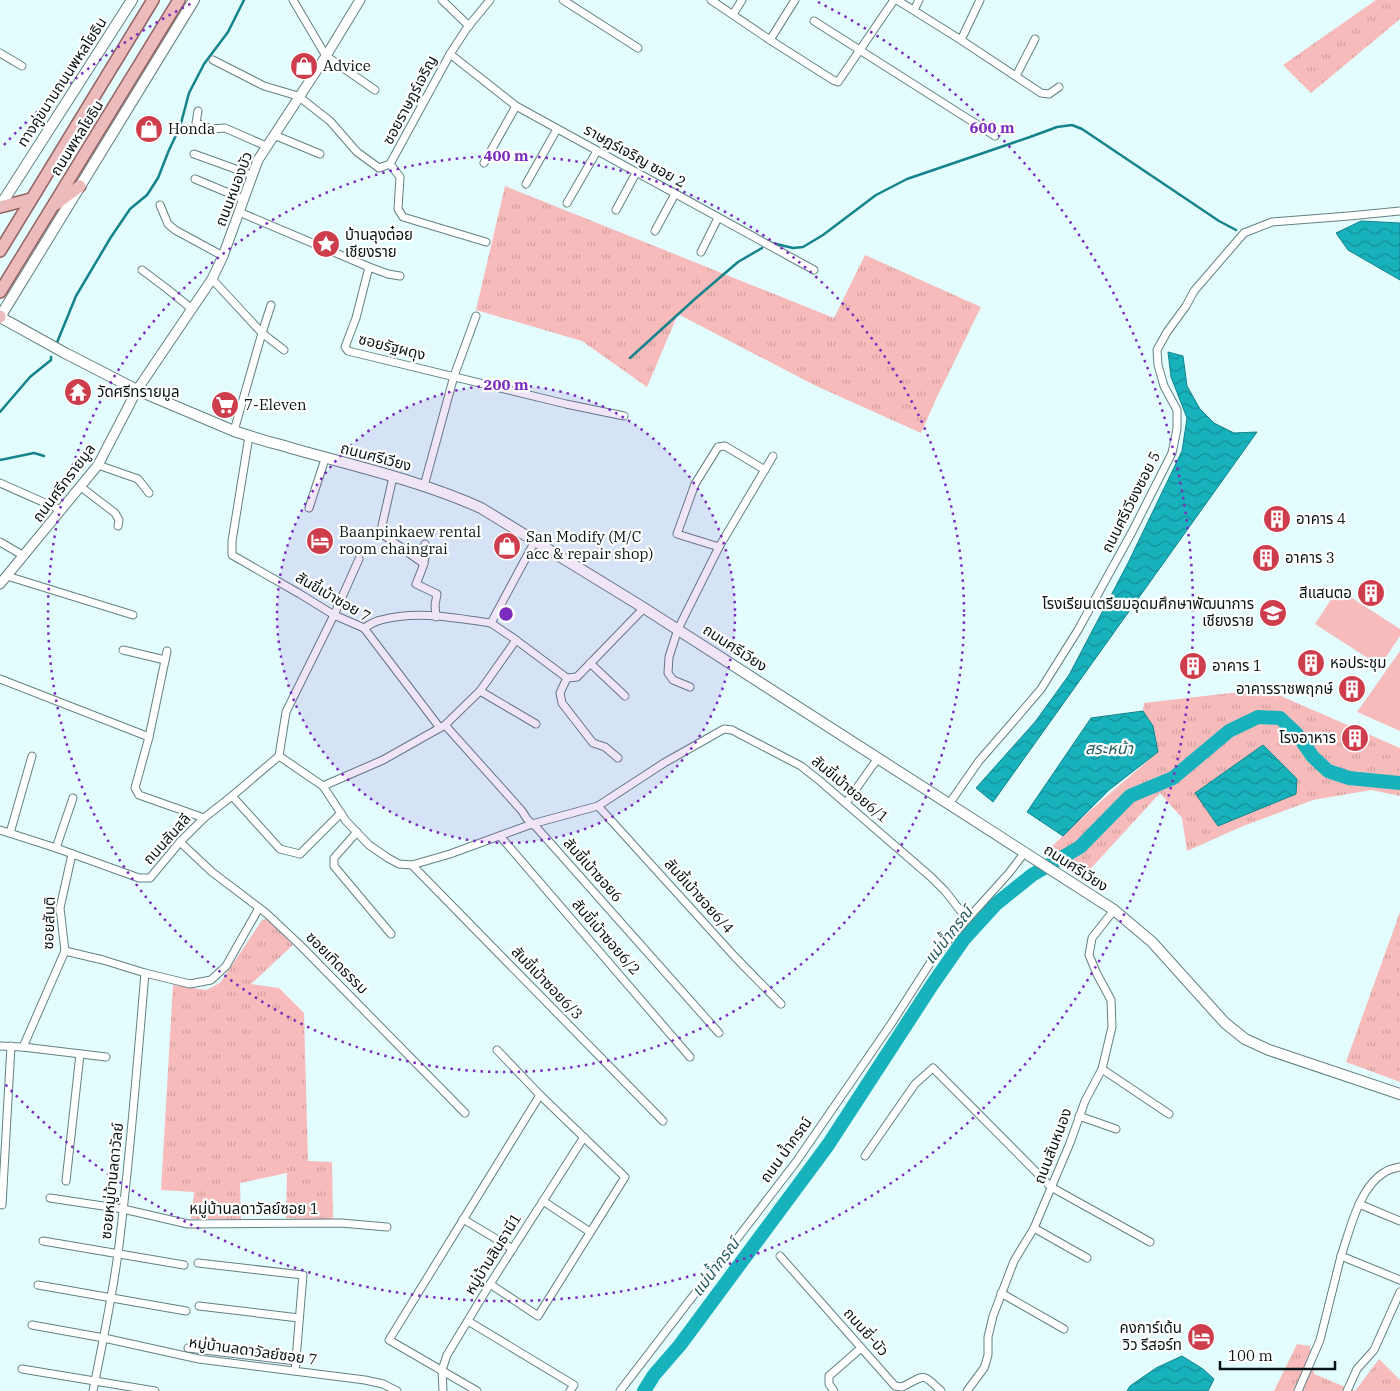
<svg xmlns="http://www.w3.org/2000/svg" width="1400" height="1391" font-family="'IBM Plex Serif','Noto Sans Thai',serif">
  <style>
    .grass { fill: url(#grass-tufts) }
    .pitch { fill: #f6bbba }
    .water { fill: url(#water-waves); stroke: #14838b }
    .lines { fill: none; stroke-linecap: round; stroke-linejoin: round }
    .stream { stroke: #14838b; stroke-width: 2.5 }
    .river { stroke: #18b2bd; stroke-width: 14 }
    .minor-casing { stroke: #648083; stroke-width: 9 }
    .tertiary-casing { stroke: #648083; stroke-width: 11 }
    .secondary-casing { stroke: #648083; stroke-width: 12 }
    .primary-casing { stroke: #946465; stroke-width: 14 }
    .minor { stroke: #fff; stroke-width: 7 }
    .tertiary { stroke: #fff; stroke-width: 9 }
    .secondary { stroke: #fff; stroke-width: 10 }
    .primary { stroke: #ecbcbc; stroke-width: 11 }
    .ring { fill: none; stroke: #7b2cbf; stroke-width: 2.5; stroke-dasharray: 2.5 5 }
    .labels { text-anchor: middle; stroke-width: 4.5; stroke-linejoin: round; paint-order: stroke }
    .poi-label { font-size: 15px; fill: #091415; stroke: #fff; text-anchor: start }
    .street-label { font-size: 15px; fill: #091415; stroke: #fff }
    .water-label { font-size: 16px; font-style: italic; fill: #245c61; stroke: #fff }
    .centre { fill: #7b2cbf; stroke: #fff; stroke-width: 2.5 }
    .ring-label { font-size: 15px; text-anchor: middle; font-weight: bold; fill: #7b2cbf; stroke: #fff; stroke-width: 4.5; stroke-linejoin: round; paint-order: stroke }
  </style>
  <defs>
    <pattern id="grass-tufts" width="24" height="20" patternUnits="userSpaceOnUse" patternTransform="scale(1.25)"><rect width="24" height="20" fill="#f6bbba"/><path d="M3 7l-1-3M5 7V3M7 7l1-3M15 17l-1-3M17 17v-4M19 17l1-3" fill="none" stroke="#d2a09f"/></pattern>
    <pattern id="water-waves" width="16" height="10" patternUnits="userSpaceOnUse" patternTransform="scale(1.25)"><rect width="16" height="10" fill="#18b2bd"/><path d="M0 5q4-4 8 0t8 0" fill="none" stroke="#149098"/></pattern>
  </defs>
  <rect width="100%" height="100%" fill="#e3fcfe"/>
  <!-- grass -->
  <g class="grass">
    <polygon points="1376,0 1400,0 1400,19 1311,93 1283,65"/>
    <polygon points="505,186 834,318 865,255 981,307 936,399 921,433 814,385 678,314 647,387 582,341 476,310"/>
    <polygon points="1265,689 1400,748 1400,796 1371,790 1313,800 1243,826 1187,851 1182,818 1160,793 1084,876 1049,849 1085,815 1158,752 1153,726 1143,711 1144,703"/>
    <polygon points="1400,912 1400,1082 1346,1062"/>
    <polygon points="268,919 293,945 251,984 279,988 304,1013 308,1161 332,1162 333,1218 329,1220 286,1218 287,1173 240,1183 241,1219 191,1219 194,1192 161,1190 173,985 206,990 220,983 262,920"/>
    <polygon points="1297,1344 1310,1346 1314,1374 1355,1391 1379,1359 1400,1380 1400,1391 1274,1391"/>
  </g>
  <!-- pitch -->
  <g class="pitch">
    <polygon points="1338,589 1400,629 1400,636 1380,666 1315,624"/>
    <polygon points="1400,651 1400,731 1357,712"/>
  </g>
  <!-- water -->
  <g class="water">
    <polygon points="1361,221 1400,223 1400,280 1348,250 1336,233"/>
    <polygon points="1168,352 1183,356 1187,386 1200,409 1214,423 1234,433 1257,432 993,802 976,788 1035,722 1069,675 1128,563 1182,451 1187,418 1171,377"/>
    <polygon points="1143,711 1153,726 1158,752 1109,790 1063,836 1027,812 1091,718"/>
    <polygon points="1263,745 1297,779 1296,794 1218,826 1195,793"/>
    <polygon points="1182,1356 1203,1369 1214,1379 1208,1391 1127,1391 1130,1386 1156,1368"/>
  </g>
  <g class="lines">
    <!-- stream -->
    <g class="stream">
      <polyline points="772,243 793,248 803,247 823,235 876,195 907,179 1030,137 1057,127 1072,125 1082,129 1219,221 1236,230"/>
      <polyline points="56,345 76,296 111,237 130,209 147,195 158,178 169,150 180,127 189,93 204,64 228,32 244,0"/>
      <polyline points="630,358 696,298 738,262 762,248"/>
      <polyline points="0,412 30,377 51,360 51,357"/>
      <polyline points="0,460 34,453 44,456"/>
    </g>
    <!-- river -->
    <polyline class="river" points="644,1391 654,1375 680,1345 828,1145 932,985 964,939 996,904 1032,875 1080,847 1130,796 1173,778 1229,731 1258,717 1280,718 1297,734 1313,757 1328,771 1349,778 1400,783"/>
    <!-- minor casing -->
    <g class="minor-casing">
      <g id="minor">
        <polyline points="293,0 326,56 375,90"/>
        <polyline points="442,0 469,26"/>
        <polyline points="563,0 638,48"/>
        <polyline points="711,0 770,40 833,80 838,82 894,0"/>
        <polyline points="897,0 961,40 1041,93 1049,94 1059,87"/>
        <polyline points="914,10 919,0"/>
        <polyline points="733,14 742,0"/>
        <polyline points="814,21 995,136"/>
        <polyline points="770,40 795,0"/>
        <polyline points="961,40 980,0"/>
        <polyline points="0,53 22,66"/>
        <polyline points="450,54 516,106 814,270"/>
        <polyline points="213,60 264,86 298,96 330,121 357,152 379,168 390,164 450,54 467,28 490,0"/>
        <polyline points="1016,76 1035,39"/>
        <polyline points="198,111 196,123 211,129 225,128 266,146"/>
        <polyline points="274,135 320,154"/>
        <polyline points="194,154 252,175"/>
        <polyline points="484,163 516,106"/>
        <polyline points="390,164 400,177 398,209 403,217 486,242"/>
        <polyline points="195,179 243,199"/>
        <polyline points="526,184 557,129"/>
        <polyline points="567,203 597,151"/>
        <polyline points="160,205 168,224 175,230 223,256"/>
        <polyline points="616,210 636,173"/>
        <polyline points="239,212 369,267 356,318 345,347 348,351 566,404 624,416"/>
        <polyline points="655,231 675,194"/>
        <polyline points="701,252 718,218"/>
        <polyline points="369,267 388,274 400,276"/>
        <polyline points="142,270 166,288 192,309"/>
        <polyline points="212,279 262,333 284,350"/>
        <polyline points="234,431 262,333 271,305"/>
        <polyline points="249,436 232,541 232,555 300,594 334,615 364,628 440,728"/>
        <polyline points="98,465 138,479 149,493"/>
        <polyline points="393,477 381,530 385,536 424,564"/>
        <polyline points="0,483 61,510"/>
        <polyline points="424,486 454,376 476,316"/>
        <polyline points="81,487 115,513 119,520 118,526"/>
        <polyline points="309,508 325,459"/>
        <polyline points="0,542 24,556"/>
        <path d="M425,544C427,559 422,570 416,584L437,594L435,605L436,617"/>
        <polyline points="719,547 677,534 695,484 718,447 725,446 765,470"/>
        <polyline points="7,576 133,615"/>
        <polyline points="491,623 516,640"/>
        <path d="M364,628C369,625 375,621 381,620C417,610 455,618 491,623L535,541"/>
        <polyline points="123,650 165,660"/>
        <polyline points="590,663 625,696"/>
        <polyline points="567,678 560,693 562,703 593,743 605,747 618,758"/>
        <polyline points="0,679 149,737 135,788 139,795 204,818"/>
        <polyline points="690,687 673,680 668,673 669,657 678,629 719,547 773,456"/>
        <polyline points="480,691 536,724"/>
        <polyline points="445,725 522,811 527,819 537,828 719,1033"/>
        <polyline points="149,737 167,651"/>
        <polyline points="279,756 323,786 346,821 369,845 388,858 399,864 412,865 450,854 532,824 598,806 664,763 724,729 732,730 801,766 820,781 931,877 945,891 967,919"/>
        <polyline points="279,756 286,712 334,615 359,559"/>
        <polyline points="323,786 383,760 445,725 480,691 516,640 567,678 577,677 644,608"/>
        <polyline points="232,796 280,849 300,854 341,813"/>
        <polyline points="846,803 878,758"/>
        <polyline points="949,804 979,761 1012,723 1041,689 1078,630 1132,532 1172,453 1177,429 1177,410 1164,386 1158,365 1157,350 1167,332 1186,306 1194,291 1244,233 1272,222 1349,216 1400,211"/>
        <polyline points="598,806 735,957 781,1004"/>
        <polyline points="0,830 56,848 139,878 150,878 180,842 204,818 232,796 279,756"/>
        <polyline points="357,832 334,858 334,866 391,934"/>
        <polyline points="10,833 32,756"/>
        <polyline points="500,836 690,1057"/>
        <polyline points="180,842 212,872 266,913 300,945 465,1113"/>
        <polyline points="56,848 73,798"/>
        <polyline points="412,865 663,1121"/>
        <polyline points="65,951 103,960 145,973 190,984 211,980 226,966 259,908"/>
        <polyline points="0,1046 23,1047 106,1057"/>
        <polyline points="23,1047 65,951 60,908 72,854"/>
        <polyline points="1102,1069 1169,1114"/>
        <polyline points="1079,1116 1116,1129"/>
        <polyline points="865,1156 915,1084 933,1068 1051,1187 1150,1242"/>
        <path d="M1400,1167C1395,1168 1389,1169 1385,1172C1359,1187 1350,1230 1341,1256L1400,1280"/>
        <polyline points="66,1181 80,1054"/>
        <polyline points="50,1198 123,1209 188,1224 341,1223 387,1227"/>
        <polyline points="543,1201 590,1232"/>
        <polyline points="1359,1204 1400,1221"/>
        <polyline points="2,1205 11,1046"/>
        <polyline points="463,1219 513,1249"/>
        <polyline points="1034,1228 1087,1258"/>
        <polyline points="43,1241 184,1265"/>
        <path d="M780,1256L895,1386L902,1387C925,1376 921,1371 941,1391"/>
        <polyline points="198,1263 303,1275 295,1371"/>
        <polyline points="490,1284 538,1316 625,1177 540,1095 497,1050"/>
        <polyline points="38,1285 186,1311"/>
        <polyline points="1001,1293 1064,1329"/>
        <polyline points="199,1306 299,1318"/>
        <polyline points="468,1321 574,1385 570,1391"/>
        <polyline points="32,1325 104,1338 199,1359 365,1380 383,1384 397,1391"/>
        <polyline points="188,1348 296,1361"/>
        <polyline points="22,1369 155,1391"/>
        <path d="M93,1391C102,1345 112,1299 118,1253C130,1160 137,1066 145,973"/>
        <polyline points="443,1391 442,1370 447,1355 490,1284 584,1137"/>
        <polyline points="477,1391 389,1340 540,1095"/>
        <polyline points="620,1391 796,1162 891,1024 936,954 1009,873 1025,852"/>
        <polyline points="834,1391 829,1384 829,1376 861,1348"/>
        <polyline points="967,1391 984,1368 986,1362 988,1355 988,1337 993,1316 1014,1261 1034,1228 1070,1143 1085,1101 1102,1069 1112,1027 1111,1000 1097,974 1089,955 1092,938 1114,910"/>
        <polyline points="1298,1391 1320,1340 1341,1256"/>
        <polyline points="1347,1391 1357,1369 1374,1350 1400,1292"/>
      </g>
    </g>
    <!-- tertiary casing -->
    <g class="tertiary-casing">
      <polyline id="tertiary" points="0,584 98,465 137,390 212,279 223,256 258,160 326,56 360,0"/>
    </g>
    <!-- secondary casing -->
    <g class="secondary-casing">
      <g id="secondary">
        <polyline points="0,206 132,0"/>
        <path d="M0,317L65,353L137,390L234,431C249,436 265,441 281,445C348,465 417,479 481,508L644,608L1114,910L1152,942L1225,1023L1245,1039L1269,1050L1400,1094"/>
        <polyline points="0,317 194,0"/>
      </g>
    </g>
    <!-- primary casing -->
    <g class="primary-casing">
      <g id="primary">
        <polyline points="56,204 80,186"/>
        <polyline points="0,207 31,199"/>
        <polyline points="0,251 153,0"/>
        <polyline points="0,292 179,0"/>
        <polyline points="0,316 0,317"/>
      </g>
    </g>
    <!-- minor -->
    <use href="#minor" class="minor"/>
    <!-- tertiary -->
    <use href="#tertiary" class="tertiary"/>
    <!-- secondary -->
    <use href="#secondary" class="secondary"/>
    <!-- primary -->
    <use href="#primary" class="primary"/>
  </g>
  <!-- distance rings -->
  <circle cx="506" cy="614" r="229" fill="#7b2cbf" fill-opacity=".12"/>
  <g class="ring">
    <circle cx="506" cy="614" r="229"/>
    <circle cx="506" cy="614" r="458"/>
    <path d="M4 145A687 687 0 0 1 194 2M818 2A687 687 0 1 1 4 1083"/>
  </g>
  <!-- icons -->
  <defs>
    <g id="shop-disc" transform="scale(1.4375)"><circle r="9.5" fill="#cd3d4c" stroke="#fff"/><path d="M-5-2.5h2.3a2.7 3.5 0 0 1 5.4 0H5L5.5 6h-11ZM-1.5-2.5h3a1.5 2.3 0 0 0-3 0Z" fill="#fff"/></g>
    <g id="sight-disc" transform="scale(1.4375)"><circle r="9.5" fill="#cd3d4c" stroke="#fff"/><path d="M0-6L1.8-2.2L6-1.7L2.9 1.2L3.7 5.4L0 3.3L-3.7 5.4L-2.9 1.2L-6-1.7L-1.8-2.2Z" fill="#fff"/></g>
    <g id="temple-disc" transform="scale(1.4375)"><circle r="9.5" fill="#cd3d4c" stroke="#fff"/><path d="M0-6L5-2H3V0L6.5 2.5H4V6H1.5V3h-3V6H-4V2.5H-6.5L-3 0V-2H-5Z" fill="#fff"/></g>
    <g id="supermarket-disc" transform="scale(1.4375)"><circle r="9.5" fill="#cd3d4c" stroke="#fff"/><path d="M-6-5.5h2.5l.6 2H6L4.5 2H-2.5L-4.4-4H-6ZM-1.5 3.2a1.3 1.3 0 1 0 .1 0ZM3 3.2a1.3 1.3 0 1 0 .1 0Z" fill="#fff"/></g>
    <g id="building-disc" transform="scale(1.4375)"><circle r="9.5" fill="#cd3d4c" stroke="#fff"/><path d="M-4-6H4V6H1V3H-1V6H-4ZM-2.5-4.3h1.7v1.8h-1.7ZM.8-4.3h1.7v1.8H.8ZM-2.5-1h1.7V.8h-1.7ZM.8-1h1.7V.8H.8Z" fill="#fff"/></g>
    <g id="hotel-disc" transform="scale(1.4375)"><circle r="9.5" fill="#cd3d4c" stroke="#fff"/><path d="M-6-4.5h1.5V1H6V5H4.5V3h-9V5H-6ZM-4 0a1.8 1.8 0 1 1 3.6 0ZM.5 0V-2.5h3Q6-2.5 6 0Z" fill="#fff"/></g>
    <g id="school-disc" transform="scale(1.4375)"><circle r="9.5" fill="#cd3d4c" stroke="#fff"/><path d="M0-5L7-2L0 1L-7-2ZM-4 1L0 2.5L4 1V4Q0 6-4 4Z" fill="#fff"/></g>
  </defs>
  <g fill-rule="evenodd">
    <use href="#shop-disc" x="304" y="66"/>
    <use href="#shop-disc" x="149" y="129"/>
    <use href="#sight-disc" x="326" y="244"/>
    <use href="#temple-disc" x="78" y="392"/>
    <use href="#supermarket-disc" x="225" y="405"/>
    <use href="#building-disc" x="1277" y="519"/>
    <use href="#hotel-disc" x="320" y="541"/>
    <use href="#shop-disc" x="507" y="546"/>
    <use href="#building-disc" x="1266" y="558"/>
    <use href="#building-disc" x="1371" y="593"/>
    <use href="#school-disc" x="1273" y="613"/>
    <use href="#building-disc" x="1311" y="663"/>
    <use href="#building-disc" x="1193" y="666"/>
    <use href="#building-disc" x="1352" y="689"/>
    <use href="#building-disc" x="1355" y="738"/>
    <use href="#hotel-disc" x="1201" y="1337"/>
  </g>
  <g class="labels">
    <!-- poi labels -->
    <g class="poi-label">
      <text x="323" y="71">Advice</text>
      <text x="168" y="134">Honda</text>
      <text x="345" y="240">บ้านลุงต๋อย<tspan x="345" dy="17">เชียงราย</tspan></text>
      <text x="97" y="397">วัดศรีทรายมูล</text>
      <text x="244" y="410">7-Eleven</text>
      <text x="1296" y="524">อาคาร 4</text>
      <text x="339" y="537">Baanpinkaew rental<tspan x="339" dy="17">room chaingrai</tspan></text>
      <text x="526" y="542">San Modify (M/C<tspan x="526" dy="17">acc &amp; repair shop)</tspan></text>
      <text x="1285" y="563">อาคาร 3</text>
      <text x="1352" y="598" text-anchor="end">สีแสนตอ</text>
      <text x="1254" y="609" text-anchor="end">โรงเรียนเตรียมอุดมศึกษาพัฒนาการ<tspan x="1254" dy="17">เชียงราย</tspan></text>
      <text x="1330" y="668">หอประชุม</text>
      <text x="1212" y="671">อาคาร 1</text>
      <text x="1333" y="694" text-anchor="end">อาคารราชพฤกษ์</text>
      <text x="1336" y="743" text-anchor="end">โรงอาหาร</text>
      <text x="1182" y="1333" text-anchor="end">คงการ์เด้น<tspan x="1182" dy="17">วิว รีสอร์ท</tspan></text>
    </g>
    <!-- street labels -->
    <g class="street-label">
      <text transform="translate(62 82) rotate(-57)" y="5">ทางคู่ขนานถนนพหลโยธิน</text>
      <text transform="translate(410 100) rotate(-62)" y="5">ซอยราษฎร์เจริญ</text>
      <text transform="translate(77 138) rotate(-58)" y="5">ถนนพหลโยธิน</text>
      <text transform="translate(635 156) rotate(29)" y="5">ราษฎร์เจริญ ซอย 2</text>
      <text transform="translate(234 189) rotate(-69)" y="5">ถนนหนองบัว</text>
      <text transform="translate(392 347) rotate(14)" y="5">ซอยรัฐผดุง</text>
      <text transform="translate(376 457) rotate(15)" y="5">ถนนศรีเวียง</text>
      <text transform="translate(64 483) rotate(-53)" y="5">ถนนศรีทรายมูล</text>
      <text transform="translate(1131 502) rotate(-63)" y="5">ถนนศรีเวียงซอย 5</text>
      <text transform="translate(333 597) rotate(30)" y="5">สันขี้เบ้าซอย 7</text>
      <text transform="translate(735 648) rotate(33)" y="5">ถนนศรีเวียง</text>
      <text transform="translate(850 789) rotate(40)" y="5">สันขี้เบ้าซอย6/1</text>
      <text transform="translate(167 839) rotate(-48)" y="5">ถนนสันสลี</text>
      <text transform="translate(1076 868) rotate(33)" y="5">ถนนศรีเวียง</text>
      <text transform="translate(593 870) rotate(48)" y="5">สันขี้เบ้าซอย6</text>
      <text transform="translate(699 896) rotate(48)" y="5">สันขี้เบ้าซอย6/4</text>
      <text transform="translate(49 923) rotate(-88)" y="5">ซอยสันติ</text>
      <text transform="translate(606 937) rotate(49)" y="5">สันขี้เบ้าซอย6/2</text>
      <text transform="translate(337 963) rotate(45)" y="5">ซอยเทิดธรรม</text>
      <text transform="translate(547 983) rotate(46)" y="5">สันขี้เบ้าซอย6/3</text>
      <text transform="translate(1053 1146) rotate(-69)" y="5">ถนนสันหนอง</text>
      <text transform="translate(786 1150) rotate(-54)" y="5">ถนน น้ำกรณ์</text>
      <text transform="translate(112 1181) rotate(-84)" y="5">ซอยหมู่บ้านลดาวัลย์</text>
      <text x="254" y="1214">หมู่บ้านลดาวัลย์ซอย 1</text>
      <text transform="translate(493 1254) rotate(-58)" y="5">หมู่บ้านสินธานี1</text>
      <text transform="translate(866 1332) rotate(48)" y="5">ถนนยี่-บัว</text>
      <text transform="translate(253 1351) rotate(8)" y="5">หมู่บ้านลดาวัลย์ซอย 7</text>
    </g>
    <!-- water labels -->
    <g class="water-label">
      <text x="1109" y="754">สระหน้า</text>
      <text transform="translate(948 935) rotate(-52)" y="6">แม่น้ำกรณ์</text>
      <text transform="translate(715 1267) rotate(-53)" y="6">แม่น้ำกรณ์</text>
    </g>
  </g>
  <circle cx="506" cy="614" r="8" class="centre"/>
  <g class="ring-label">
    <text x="992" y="133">600 m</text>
    <text x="506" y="161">400 m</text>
    <text x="506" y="390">200 m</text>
  </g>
  <!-- scale -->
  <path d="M1220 1361v8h115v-8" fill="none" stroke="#091415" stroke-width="2.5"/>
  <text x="1228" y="1361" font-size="15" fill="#091415" stroke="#ffffff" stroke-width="4" paint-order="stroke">100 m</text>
</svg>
